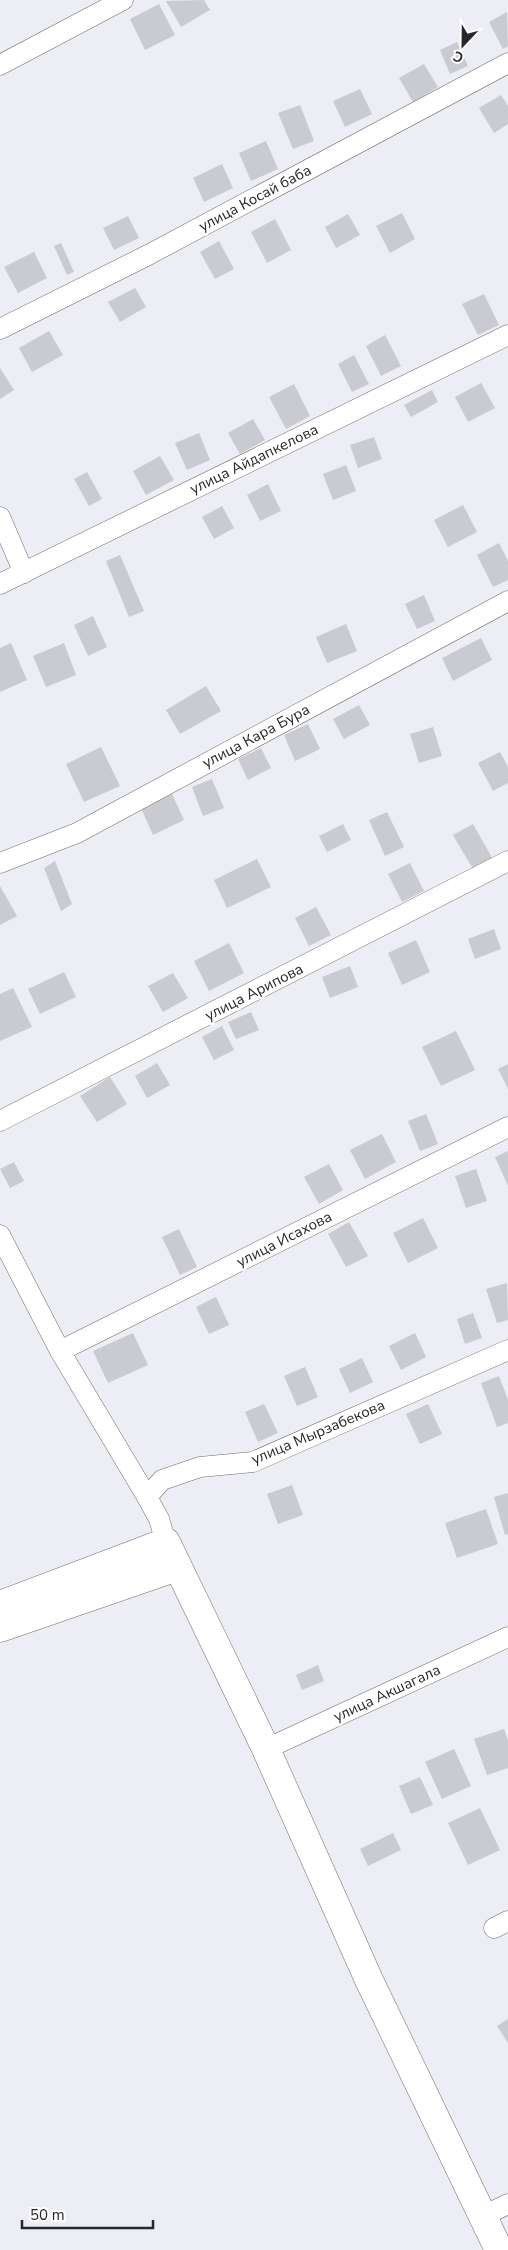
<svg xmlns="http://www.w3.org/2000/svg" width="508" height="2250" font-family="'Nunito Sans',sans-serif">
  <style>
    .building { fill: #cacad1 }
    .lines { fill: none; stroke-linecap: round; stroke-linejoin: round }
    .street-casing { stroke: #6d6c73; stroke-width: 21 }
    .secondary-casing { stroke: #6d6c73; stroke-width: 29 }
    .street { stroke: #fff; stroke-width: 20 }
    .secondary { stroke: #fff; stroke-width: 28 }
    .labels { text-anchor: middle; stroke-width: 5; stroke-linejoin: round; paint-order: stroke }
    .street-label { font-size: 15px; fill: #272729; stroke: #fff }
  </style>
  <rect width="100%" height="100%" fill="#ededf5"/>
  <!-- building -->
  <g class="building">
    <polygon points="204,0 210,10 181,27 166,1"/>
    <polygon points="159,4 175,35 145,50 130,19"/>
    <polygon points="507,12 508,46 503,49 489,22"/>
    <polygon points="457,42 468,66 450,74 440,50"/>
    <polygon points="424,64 438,87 413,102 399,78"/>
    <polygon points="360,89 372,114 345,127 333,101"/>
    <polygon points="501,95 508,106 508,124 494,133 479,108"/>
    <polygon points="300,105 314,141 293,149 278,113"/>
    <polygon points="266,141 278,169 251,181 239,153"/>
    <polygon points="222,164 233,188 204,202 193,178"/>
    <polygon points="402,213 415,239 390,253 376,226"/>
    <polygon points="348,214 360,235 336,248 325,227"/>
    <polygon points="128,216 139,238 114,250 103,228"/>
    <polygon points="275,219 291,250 267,263 251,232"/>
    <polygon points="219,241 234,269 215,279 200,252"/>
    <polygon points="61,243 74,272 67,275 54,246"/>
    <polygon points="34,252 47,278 18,293 4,267"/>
    <polygon points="135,288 146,307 120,322 108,302"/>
    <polygon points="484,294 499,325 478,335 462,304"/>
    <polygon points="49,331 63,355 32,372 19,348"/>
    <polygon points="385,335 401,366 381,376 366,346"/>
    <polygon points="354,355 369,384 352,392 338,364"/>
    <polygon points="0,368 14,390 0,399"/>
    <polygon points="481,383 495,408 468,422 455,397"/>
    <polygon points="294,384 310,416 286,429 269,397"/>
    <polygon points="432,390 438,402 411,417 404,405"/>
    <polygon points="253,419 265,440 240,454 228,433"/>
    <polygon points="199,433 210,460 187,470 175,443"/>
    <polygon points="374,437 382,459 358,468 350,445"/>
    <polygon points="160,456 174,480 146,495 133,471"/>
    <polygon points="346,465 356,491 333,500 323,474"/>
    <polygon points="87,472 102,499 89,506 74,479"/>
    <polygon points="268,484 281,511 260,521 247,495"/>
    <polygon points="463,505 477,532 448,547 434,520"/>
    <polygon points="222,506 234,528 214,539 202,517"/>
    <polygon points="499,543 508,561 508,580 493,587 477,555"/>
    <polygon points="120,555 144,611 129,617 106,561"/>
    <polygon points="424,595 435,621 417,629 405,604"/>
    <polygon points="93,616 107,647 88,656 74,625"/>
    <polygon points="346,624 357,651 327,663 316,637"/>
    <polygon points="481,638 492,660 453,681 442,658"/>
    <polygon points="11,643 27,680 0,692 0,648"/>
    <polygon points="64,643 76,675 46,687 33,656"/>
    <polygon points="206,686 221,711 180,734 166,710"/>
    <polygon points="359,705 370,725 344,739 333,719"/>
    <polygon points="308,724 320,749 295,761 284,735"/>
    <polygon points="433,727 442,756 419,763 410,734"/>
    <polygon points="101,747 120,786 84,802 66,764"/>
    <polygon points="261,748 271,768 248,780 238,759"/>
    <polygon points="500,752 508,767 508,783 493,791 478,763"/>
    <polygon points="212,779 224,808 203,816 192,787"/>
    <polygon points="172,794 184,820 153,835 141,808"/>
    <polygon points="387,812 404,847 385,856 369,820"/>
    <polygon points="343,824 351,840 327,852 319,836"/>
    <polygon points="473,824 495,863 476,874 453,835"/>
    <polygon points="257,859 271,887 227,908 214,880"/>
    <polygon points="55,861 72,904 61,911 44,868"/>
    <polygon points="410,863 424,891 402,902 388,874"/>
    <polygon points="0,886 17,916 0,925"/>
    <polygon points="316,907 331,935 309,946 295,918"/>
    <polygon points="494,929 501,949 475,959 468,939"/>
    <polygon points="416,940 430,972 402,985 388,953"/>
    <polygon points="229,943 244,973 209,991 194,961"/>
    <polygon points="350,966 358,987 330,998 322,977"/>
    <polygon points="64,972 76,997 40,1014 28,989"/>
    <polygon points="173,973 188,998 163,1012 148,986"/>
    <polygon points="13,988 32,1027 0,1041 0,994"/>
    <polygon points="251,1012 259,1030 236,1039 228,1022"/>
    <polygon points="222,1026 234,1050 214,1060 202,1037"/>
    <polygon points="456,1031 475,1070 441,1086 422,1047"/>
    <polygon points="157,1063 170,1085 147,1098 135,1076"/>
    <polygon points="508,1064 508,1089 498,1069"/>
    <polygon points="110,1077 127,1104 97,1122 80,1096"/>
    <polygon points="426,1114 438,1144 420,1151 408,1121"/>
    <polygon points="382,1134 396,1162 365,1179 350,1150"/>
    <polygon points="508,1151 508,1186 495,1157"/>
    <polygon points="14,1162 24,1181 10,1188 0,1169"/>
    <polygon points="329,1164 343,1190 319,1204 304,1177"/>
    <polygon points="476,1169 487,1201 466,1208 455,1176"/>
    <polygon points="423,1218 438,1248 408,1263 393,1233"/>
    <polygon points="349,1222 368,1256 346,1267 328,1234"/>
    <polygon points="179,1229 197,1267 180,1275 162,1237"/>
    <polygon points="507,1283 508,1320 497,1323 486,1289"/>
    <polygon points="216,1297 229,1325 209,1334 196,1307"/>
    <polygon points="473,1313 482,1338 465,1344 457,1319"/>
    <polygon points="133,1333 148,1365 108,1383 93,1351"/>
    <polygon points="415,1333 426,1357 401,1370 389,1346"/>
    <polygon points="362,1358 373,1382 350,1393 339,1369"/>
    <polygon points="305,1367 318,1397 297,1406 284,1376"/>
    <polygon points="499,1376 508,1400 508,1423 497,1427 481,1383"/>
    <polygon points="264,1404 278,1433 258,1442 245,1412"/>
    <polygon points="428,1404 442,1434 420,1444 406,1414"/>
    <polygon points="292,1485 303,1515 278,1524 267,1494"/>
    <polygon points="508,1493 508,1534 505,1535 494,1497"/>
    <polygon points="486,1509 498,1544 457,1558 445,1523"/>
    <polygon points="318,1665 324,1681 302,1690 296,1675"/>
    <polygon points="504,1729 508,1740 508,1768 487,1775 474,1739"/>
    <polygon points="454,1749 471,1786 442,1799 425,1762"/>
    <polygon points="420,1777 433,1805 411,1814 399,1786"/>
    <polygon points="480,1808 500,1850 468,1865 448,1823"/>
    <polygon points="393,1833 401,1850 368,1866 360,1849"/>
    <polygon points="508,2019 508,2043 497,2026"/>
  </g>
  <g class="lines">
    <!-- street casing -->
    <g class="street-casing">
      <g id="street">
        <polyline points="0,65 123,0"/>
        <polyline points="0,329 150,254 508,63"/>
        <polyline points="0,517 24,573"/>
        <polyline points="0,584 508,335"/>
        <polyline points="0,863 77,833 508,601"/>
        <polyline points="0,1121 508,861"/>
        <polyline points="0,1235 60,1351 147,1497"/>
        <polyline points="60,1351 508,1127"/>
        <polyline points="166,1542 159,1519 147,1497 162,1480 200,1467 253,1462 508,1350"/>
        <polyline points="266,1749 508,1637"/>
        <polyline points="494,1928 508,1921"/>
        <polyline points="483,2216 508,2204"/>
      </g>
    </g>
    <!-- secondary casing -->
    <g class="secondary-casing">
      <g id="secondary">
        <polyline points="0,1605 166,1542 266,1749 369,1980 499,2250"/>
        <polyline points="0,1628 177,1567"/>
      </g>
    </g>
    <!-- street -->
    <use href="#street" class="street"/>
    <!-- secondary -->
    <use href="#secondary" class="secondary"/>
  </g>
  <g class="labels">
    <!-- street labels -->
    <g class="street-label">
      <text transform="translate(255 198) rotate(-28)" y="5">улица Косай баба</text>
      <text transform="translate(254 459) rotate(-26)" y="5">улица Айдапкелова</text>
      <text transform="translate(256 736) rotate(-28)" y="5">улица Кара Бура</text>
      <text transform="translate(254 992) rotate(-27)" y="5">улица Арипова</text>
      <text transform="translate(284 1239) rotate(-27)" y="5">улица Исахова</text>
      <text transform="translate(318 1432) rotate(-23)" y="5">улица Мырзабекова</text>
      <text transform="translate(387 1693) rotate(-25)" y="5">улица Акшагала</text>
    </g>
  </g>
  <!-- north arrow -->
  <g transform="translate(463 45) rotate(202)" stroke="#ffffff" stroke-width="4" paint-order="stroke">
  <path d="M0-4L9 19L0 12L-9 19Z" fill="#272729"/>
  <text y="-8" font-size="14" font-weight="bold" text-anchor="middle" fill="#272729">С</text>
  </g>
  <!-- scale -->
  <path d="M22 2220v8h131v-8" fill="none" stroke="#272729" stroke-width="2.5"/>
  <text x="30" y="2220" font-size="15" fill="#272729" stroke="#ffffff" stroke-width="4" paint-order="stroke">50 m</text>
</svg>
